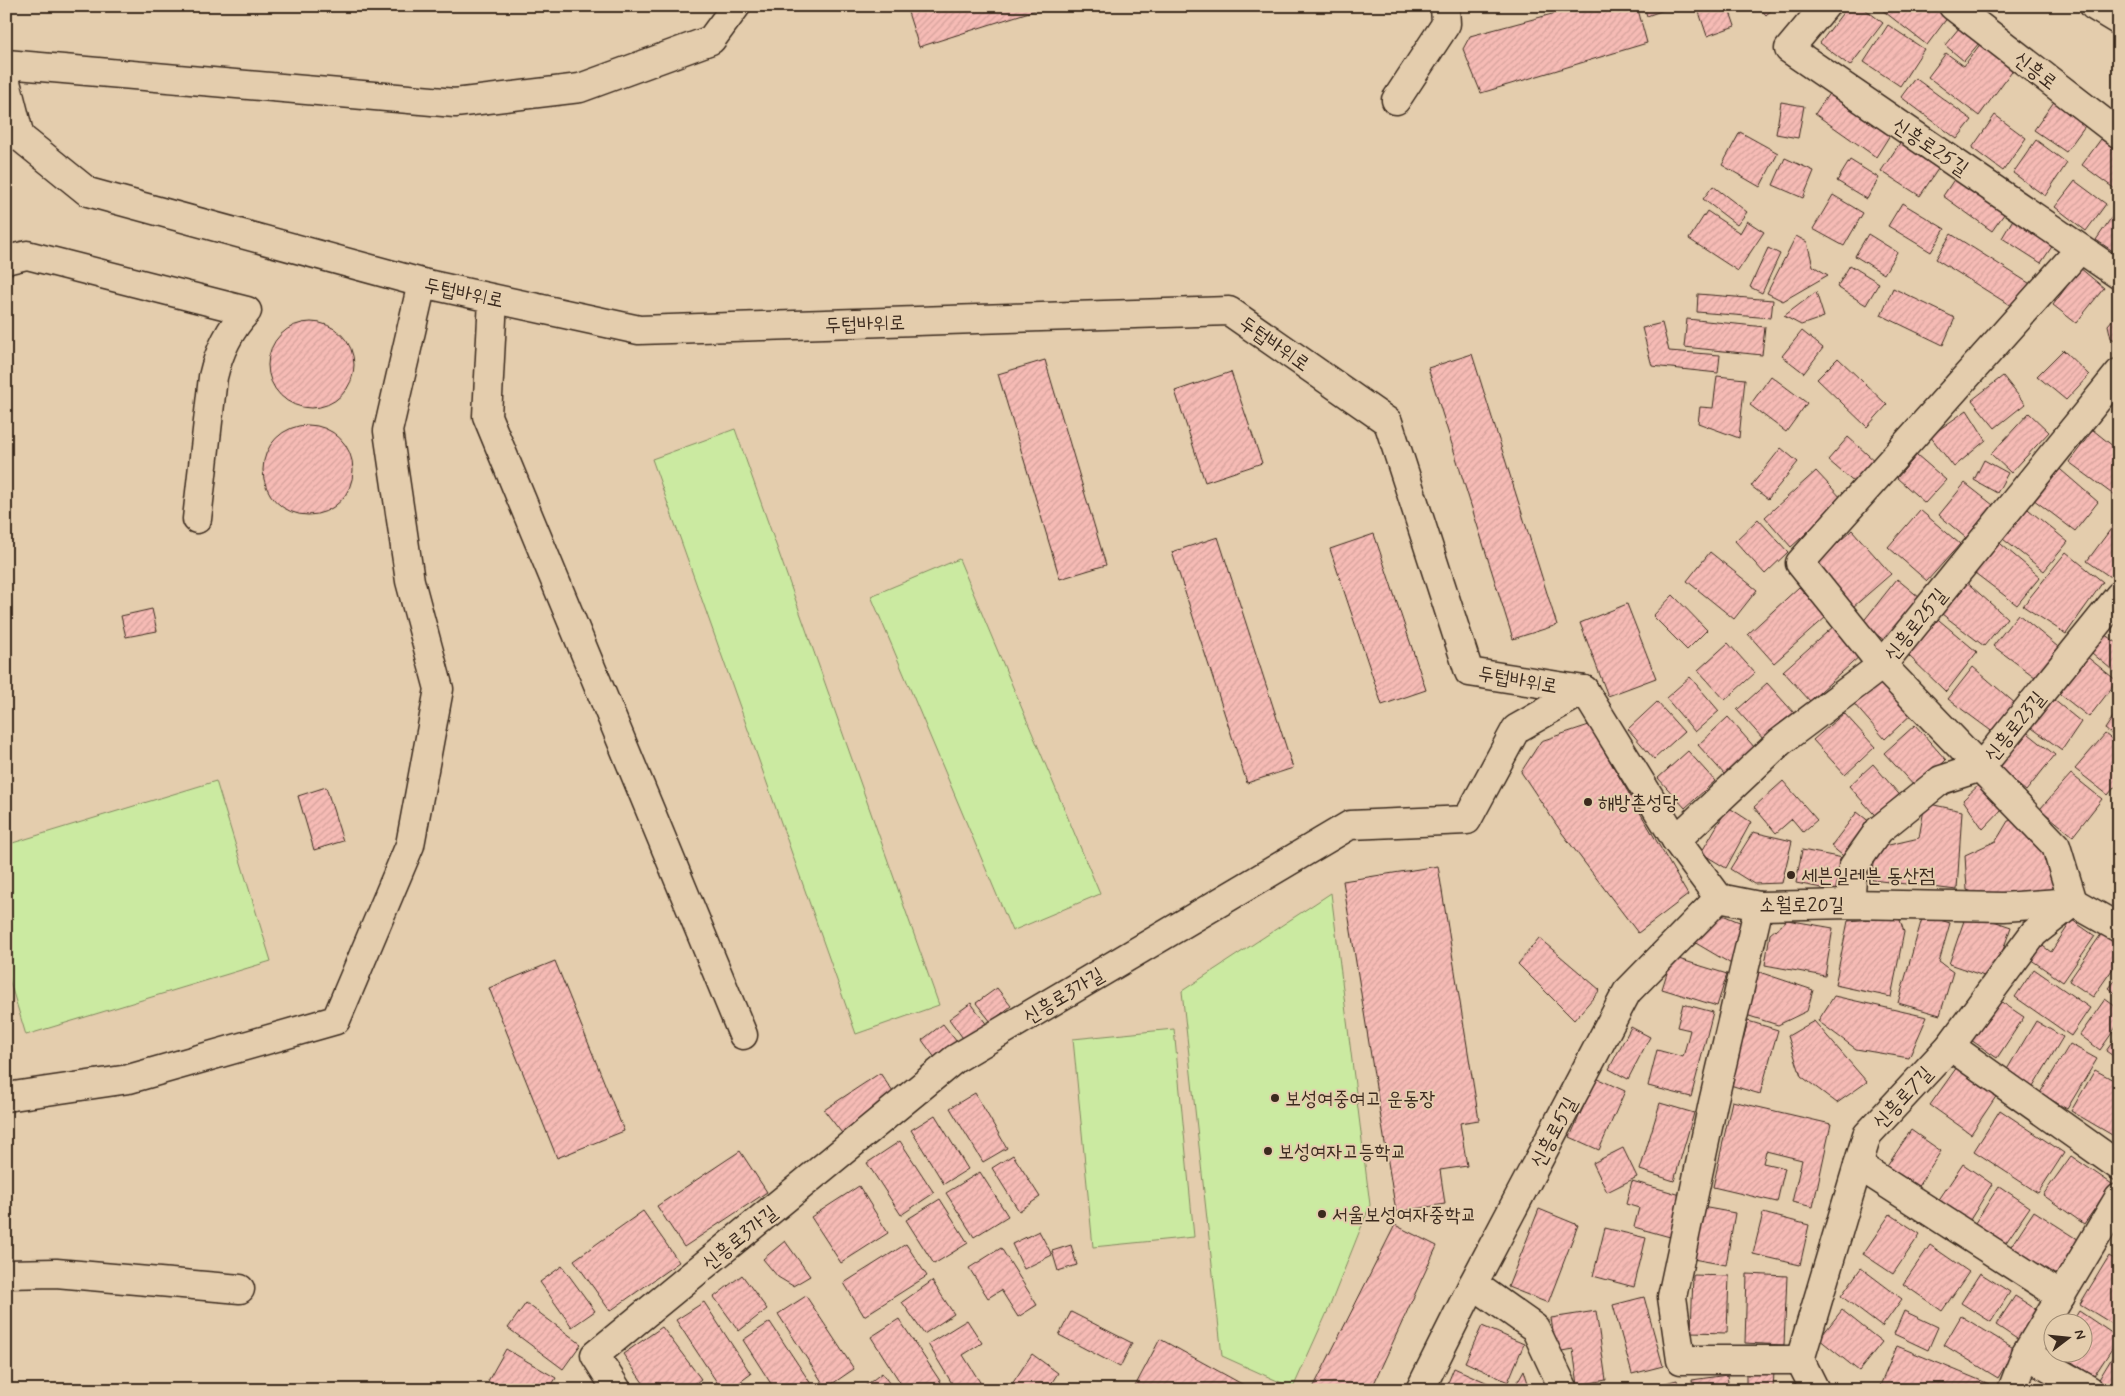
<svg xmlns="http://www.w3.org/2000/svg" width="2125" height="1396" font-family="Mynerve,'Poor Story',sans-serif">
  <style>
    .pitch { fill: #cbeaa1; stroke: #838a60 }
    .building { fill: url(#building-hatch); stroke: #3b2a1e }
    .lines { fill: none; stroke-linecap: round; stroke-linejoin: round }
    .minor-casing { stroke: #3b2a1e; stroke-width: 31 }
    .minor { stroke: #e4cdad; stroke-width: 28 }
    .poi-dot { fill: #3b2a1e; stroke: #e4cdad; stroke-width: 2 }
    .labels { text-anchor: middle; stroke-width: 4; stroke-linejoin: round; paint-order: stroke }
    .street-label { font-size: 20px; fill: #3b2a1e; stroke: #e4cdad }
    .poi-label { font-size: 20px; fill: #3b2a1e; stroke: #e4cdad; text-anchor: start }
  </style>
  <defs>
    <pattern id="building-hatch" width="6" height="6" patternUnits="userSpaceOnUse" patternTransform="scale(1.25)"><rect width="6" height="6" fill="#f6bbb5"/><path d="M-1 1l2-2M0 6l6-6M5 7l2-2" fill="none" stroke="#d4a19b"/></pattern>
  </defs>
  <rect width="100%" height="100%" fill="#e4cdad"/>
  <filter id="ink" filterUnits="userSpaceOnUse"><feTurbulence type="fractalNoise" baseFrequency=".02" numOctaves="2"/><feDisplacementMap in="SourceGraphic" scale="10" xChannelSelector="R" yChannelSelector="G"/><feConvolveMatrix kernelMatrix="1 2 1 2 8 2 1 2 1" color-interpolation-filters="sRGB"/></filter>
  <g filter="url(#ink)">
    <!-- pitch -->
    <g class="pitch">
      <polygon points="735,429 939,1005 856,1034 652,459"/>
      <polygon points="959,559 1100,894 1012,931 871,596"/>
      <polygon points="216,781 271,961 26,1035 6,969 6,845"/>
      <polygon points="1331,893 1370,1205 1329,1308 1293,1388 1222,1356 1182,991"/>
      <polygon points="1174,1029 1194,1237 1093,1247 1073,1039"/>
    </g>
    <!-- building -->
    <g class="building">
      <polygon points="906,6 1048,6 919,47"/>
      <polygon points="1582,6 1637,6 1647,43 1481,93 1463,49 1470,36"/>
      <polygon points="1644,6 1675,6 1647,16"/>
      <polygon points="1697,6 1728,6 1735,26 1707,36"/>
      <polygon points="1758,6 1776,6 1766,15"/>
      <polygon points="1848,6 1861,6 1883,23 1850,66 1820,43"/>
      <polygon points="1877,6 1934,6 1948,17 1927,45"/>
      <polygon points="1888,25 1924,49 1900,86 1864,62"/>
      <polygon points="1959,28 1979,43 1964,61 1945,45"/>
      <polygon points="1981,43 2014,68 1979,116 1928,77 1946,53 1964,66"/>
      <polygon points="1915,78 1972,120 1957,139 1901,97"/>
      <polygon points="1830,92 1890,135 1876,157 1815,114"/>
      <polygon points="2058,96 2090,119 2066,152 2034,130"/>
      <polygon points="1781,102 1804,106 1798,138 1776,134"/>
      <polygon points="1995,115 2026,138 2003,171 1972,148"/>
      <polygon points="1740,132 1778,153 1760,187 1722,165"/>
      <polygon points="1904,137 1942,163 1920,196 1881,171"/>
      <polygon points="2101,139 2119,152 2119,192 2082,165"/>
      <polygon points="2036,140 2067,163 2045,196 2013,173"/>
      <polygon points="1785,158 1814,171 1803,198 1773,185"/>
      <polygon points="1850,160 1879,178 1867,199 1837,181"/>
      <polygon points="1957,175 2007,210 1992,231 1943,196"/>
      <polygon points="2075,181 2106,204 2086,231 2055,207"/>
      <polygon points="1713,186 1747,212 1737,225 1703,199"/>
      <polygon points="1833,195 1863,213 1844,246 1813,229"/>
      <polygon points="1902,203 1945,229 1931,252 1888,226"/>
      <polygon points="2118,208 2119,209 2119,255 2096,240"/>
      <polygon points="1707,211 1740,233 1747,221 1764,232 1738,271 1689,239"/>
      <polygon points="2015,216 2055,242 2041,263 2002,238"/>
      <polygon points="1868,234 1897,252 1884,274 1855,256"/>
      <polygon points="1951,234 2032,285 2016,309 1936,259"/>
      <polygon points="1796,236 1807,242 1813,266 1828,275 1783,301 1767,293"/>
      <polygon points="1768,248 1780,254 1762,293 1750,287"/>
      <polygon points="1850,265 1879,283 1866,305 1837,287"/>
      <polygon points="2080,268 2104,288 2076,323 2053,305"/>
      <polygon points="1893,288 1955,318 1943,345 1881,315"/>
      <polygon points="1816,292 1824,317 1801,325 1784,316"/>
      <polygon points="1698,294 1773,300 1771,318 1697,312"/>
      <polygon points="2119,312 2119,342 2111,338 2108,325"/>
      <polygon points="1687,319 1765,327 1762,355 1684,347"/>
      <circle cx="311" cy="365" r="43"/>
      <polygon points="1662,323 1669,351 1720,355 1718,373 1652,366 1642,328"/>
      <polygon points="1802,331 1823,348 1804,373 1782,356"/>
      <polygon points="2063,350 2089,375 2066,400 2037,376"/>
      <polygon points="1472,354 1557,625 1513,639 1428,368"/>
      <polygon points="1838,358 1887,405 1867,427 1817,379"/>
      <polygon points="1045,360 1106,565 1060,579 998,374"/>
      <polygon points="1231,372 1262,463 1205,482 1175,391"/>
      <polygon points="1717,376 1745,379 1739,438 1698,423 1700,407 1713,408"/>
      <polygon points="1771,376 1807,403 1786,432 1750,405"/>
      <polygon points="2003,376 2025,404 1995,428 1972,400"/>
      <polygon points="1967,410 1986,440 1954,467 1930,436"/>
      <polygon points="2029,413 2049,432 2011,473 1991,454"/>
      <circle cx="308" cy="470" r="45"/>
      <polygon points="2093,430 2119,451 2119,491 2115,496 2069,462"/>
      <polygon points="1848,437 1877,463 1857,485 1828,460"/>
      <polygon points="1781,448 1798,462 1768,499 1751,486"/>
      <polygon points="1917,455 1946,480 1925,503 1897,478"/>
      <polygon points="1984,460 2008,473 1997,493 1974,480"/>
      <polygon points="2054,464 2098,502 2075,531 2029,496"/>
      <polygon points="1816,471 1843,500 1791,547 1765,517"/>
      <polygon points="1965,483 1993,505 1966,538 1939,515"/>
      <polygon points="2023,505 2068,542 2044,571 1999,536"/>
      <polygon points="1920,510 1960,544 1927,581 1888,547"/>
      <polygon points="2119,518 2119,577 2116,581 2087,561"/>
      <polygon points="1758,519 1788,552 1765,574 1735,541"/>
      <polygon points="1852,530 1891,574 1853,607 1815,564"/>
      <polygon points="1374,534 1426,690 1382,705 1330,549"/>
      <polygon points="1218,537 1293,768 1247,783 1172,552"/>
      <polygon points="1995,539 2040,577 2017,605 1971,570"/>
      <polygon points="1710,552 1757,590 1734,619 1687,581"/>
      <polygon points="2066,552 2103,582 2066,634 2023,606"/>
      <polygon points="1897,579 1920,598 1885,641 1862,623"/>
      <polygon points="1963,579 2007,618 1984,646 1938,611"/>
      <polygon points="1799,587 1826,617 1774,663 1748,634"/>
      <polygon points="1673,595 1707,630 1687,650 1653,616"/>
      <polygon points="1627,604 1656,678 1608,696 1580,623"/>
      <polygon points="152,609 157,631 126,637 121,616"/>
      <polygon points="2018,614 2063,651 2039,680 1993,646"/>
      <polygon points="1933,615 1977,652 1946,692 1906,653"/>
      <polygon points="1835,625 1861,655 1810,701 1783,671"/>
      <polygon points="2105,635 2119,644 2118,675 2092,653"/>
      <polygon points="1728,643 1755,673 1725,700 1698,670"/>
      <polygon points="2086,656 2117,681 2089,717 2056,691"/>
      <polygon points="1973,667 2017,705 1994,733 1948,699"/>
      <polygon points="1883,676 1915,711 1885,739 1854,704"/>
      <polygon points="1690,677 1719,711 1695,732 1666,698"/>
      <polygon points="1767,683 1794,713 1764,740 1737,710"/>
      <polygon points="2048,695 2081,722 2062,750 2025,723"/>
      <polygon points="1657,702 1684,732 1654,759 1628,729"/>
      <polygon points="2119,708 2119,740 2105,729"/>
      <polygon points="1844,713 1875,747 1845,775 1813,740"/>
      <polygon points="1728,717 1755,748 1725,775 1698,745"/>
      <polygon points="1589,725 1688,895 1638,933 1562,833 1521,772 1541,741"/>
      <polygon points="1915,725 1946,760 1916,788 1884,753"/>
      <polygon points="2024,730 2055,755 2026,791 1994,765"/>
      <polygon points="2105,734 2119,745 2119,782 2108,795 2075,769"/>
      <polygon points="1688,751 1715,781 1685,808 1658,778"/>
      <polygon points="1873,764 1904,800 1880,821 1849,786"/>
      <polygon points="2071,774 2102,799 2073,836 2040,809"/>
      <polygon points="1783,781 1817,820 1803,832 1792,819 1776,833 1754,807"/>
      <polygon points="1982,782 2005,806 1983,829 1963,800"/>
      <polygon points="326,787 343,841 314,850 298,796"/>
      <polygon points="1925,803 1962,811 1957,890 1872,880 1876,848 1919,838"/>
      <polygon points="1728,807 1751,822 1726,868 1701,853"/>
      <polygon points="1857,812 1875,826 1848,860 1831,846"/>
      <polygon points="2024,818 2039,838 2061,891 1995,900 1967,890 1965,855 1996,841 2008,821"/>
      <polygon points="1753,832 1792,841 1782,883 1754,884 1730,869"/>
      <polygon points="1802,850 1843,858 1837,891 1796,883"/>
      <polygon points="1438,866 1479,1120 1460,1123 1467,1166 1440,1170 1445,1204 1396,1212 1343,881"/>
      <polygon points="1715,912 1742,923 1733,965 1694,942"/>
      <polygon points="1967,912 2011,927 1993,979 1949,964"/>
      <polygon points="1923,915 1950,923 1939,962 1953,972 1940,1015 1898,1003"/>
      <polygon points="1899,917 1904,932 1891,997 1835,985 1848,921"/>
      <polygon points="1787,920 1833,928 1825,976 1765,965 1770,934"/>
      <polygon points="2072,920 2095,936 2063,982 2030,959 2040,944 2051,952"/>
      <polygon points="2102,933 2119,945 2119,960 2093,997 2069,981"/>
      <polygon points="1539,938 1600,990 1574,1020 1518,964"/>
      <polygon points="1672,957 1727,974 1717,1006 1662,989"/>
      <polygon points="555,961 624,1131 557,1158 489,988"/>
      <polygon points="2034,969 2090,1008 2071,1036 2015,997"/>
      <polygon points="1759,972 1813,990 1807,1011 1778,1025 1746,1015"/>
      <polygon points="2119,976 2119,996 2109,988"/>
      <polygon points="997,988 1011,1006 991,1022 976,1003"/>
      <polygon points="1834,996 1927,1017 1909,1058 1856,1049 1818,1021"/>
      <polygon points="1997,999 2024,1017 1997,1058 1971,1040"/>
      <polygon points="2105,999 2119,1009 2119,1023 2100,1050 2080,1035"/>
      <polygon points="971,1003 987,1025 965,1041 949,1019"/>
      <polygon points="1683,1004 1713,1012 1691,1097 1648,1086 1657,1050 1683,1057 1690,1030 1677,1027"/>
      <polygon points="1748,1021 1778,1030 1760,1094 1730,1085"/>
      <polygon points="1814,1021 1867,1082 1837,1103 1801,1076 1788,1036"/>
      <polygon points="2036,1021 2063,1037 2033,1087 2006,1071"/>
      <polygon points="943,1024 960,1046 938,1062 922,1040"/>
      <polygon points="1631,1027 1650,1037 1628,1079 1609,1069"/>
      <polygon points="2119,1033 2119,1060 2106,1051"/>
      <polygon points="2070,1044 2097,1059 2067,1109 2040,1093"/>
      <polygon points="1957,1067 1997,1095 1971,1134 1930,1105"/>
      <polygon points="2095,1070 2119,1083 2119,1139 2071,1111"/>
      <polygon points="880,1073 897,1098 845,1137 824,1110"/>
      <polygon points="1596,1078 1625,1091 1599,1150 1570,1137"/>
      <polygon points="975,1093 1007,1148 983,1162 950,1108"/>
      <polygon points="1732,1101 1831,1124 1813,1207 1792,1202 1802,1160 1766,1151 1763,1163 1785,1168 1777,1202 1713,1187"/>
      <polygon points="1660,1103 1694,1113 1674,1181 1640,1170"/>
      <polygon points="2000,1110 2064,1153 2038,1193 1974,1151"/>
      <polygon points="935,1115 968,1169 944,1184 911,1130"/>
      <polygon points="1911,1130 1941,1151 1915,1191 1884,1171"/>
      <polygon points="900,1141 934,1193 901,1215 867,1163"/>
      <polygon points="1623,1148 1637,1177 1607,1192 1593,1163"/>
      <polygon points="740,1151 767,1192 684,1247 657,1206"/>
      <polygon points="1013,1155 1040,1197 1019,1211 992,1168"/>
      <polygon points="2071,1156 2112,1184 2084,1224 2043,1195"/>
      <polygon points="1963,1164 1992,1184 1967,1225 1936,1204"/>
      <polygon points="980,1172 1008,1216 974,1237 946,1193"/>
      <polygon points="1632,1181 1681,1195 1670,1237 1634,1227 1639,1208 1626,1204"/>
      <polygon points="859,1186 888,1233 841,1263 811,1217"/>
      <polygon points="1999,1186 2030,1207 2003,1247 1973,1226"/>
      <polygon points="940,1199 968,1243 934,1264 906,1220"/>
      <polygon points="1702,1207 1735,1213 1726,1265 1693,1259"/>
      <polygon points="1539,1209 1578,1225 1548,1303 1508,1287"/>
      <polygon points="643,1211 679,1262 610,1311 574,1260"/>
      <polygon points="2034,1211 2084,1243 2057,1284 2007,1252"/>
      <polygon points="1763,1213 1809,1225 1800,1265 1753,1254"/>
      <polygon points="1890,1214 1920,1234 1893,1274 1863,1254"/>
      <polygon points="1395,1225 1437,1246 1371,1390 1312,1390"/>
      <polygon points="1605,1228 1646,1238 1634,1287 1593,1276"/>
      <polygon points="1039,1231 1052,1255 1024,1269 1012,1244"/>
      <polygon points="785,1241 810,1276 793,1286 778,1277 763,1259"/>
      <polygon points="906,1244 927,1276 864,1316 844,1283"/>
      <polygon points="1071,1245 1077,1265 1058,1271 1052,1251"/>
      <polygon points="1930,1245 1969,1272 1942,1311 1903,1284"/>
      <polygon points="1001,1248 1037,1305 1018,1317 1001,1290 988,1298 969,1268"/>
      <polygon points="2109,1256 2119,1262 2119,1328 2080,1304"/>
      <polygon points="562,1266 595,1311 572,1327 540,1282"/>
      <polygon points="1861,1268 1902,1299 1882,1327 1841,1296"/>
      <polygon points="1980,1273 2010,1292 1991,1322 1961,1303"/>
      <polygon points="1747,1274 1787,1276 1784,1345 1745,1343"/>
      <polygon points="742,1275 767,1309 739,1331 714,1297"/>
      <polygon points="1693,1275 1729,1276 1727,1333 1691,1332"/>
      <polygon points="932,1281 954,1314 924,1334 902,1302"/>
      <polygon points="806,1296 854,1369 826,1388 778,1314"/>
      <polygon points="2015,1296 2045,1315 2026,1345 1996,1325"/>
      <polygon points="1644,1297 1663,1366 1632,1374 1613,1305"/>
      <polygon points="704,1302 751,1374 729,1390 722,1390 676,1320"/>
      <polygon points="526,1303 581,1344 563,1369 508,1328"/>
      <polygon points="1842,1310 1882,1342 1859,1371 1819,1339"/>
      <polygon points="1596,1311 1606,1380 1578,1385 1573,1349 1556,1352 1551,1318"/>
      <polygon points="1904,1311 1938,1327 1928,1350 1894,1334"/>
      <polygon points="2079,1311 2119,1338 2094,1376 2059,1354 2082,1354 2082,1324 2071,1324"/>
      <polygon points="1071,1312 1132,1343 1120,1367 1059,1335"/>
      <polygon points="1961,1316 2015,1349 1998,1378 1944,1345"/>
      <polygon points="899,1319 946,1390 905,1390 871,1337"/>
      <polygon points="967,1320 982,1343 963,1355 983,1387 978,1390 956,1390 928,1344"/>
      <polygon points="770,1322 815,1390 775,1390 743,1340"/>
      <polygon points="1482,1326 1524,1344 1508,1382 1465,1362"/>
      <polygon points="662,1327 701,1379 687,1390 648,1390 623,1354"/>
      <polygon points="1160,1339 1251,1389 1251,1390 1133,1390"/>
      <polygon points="1897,1346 1989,1384 1986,1390 1883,1390 1879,1388"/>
      <polygon points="2119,1346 2119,1390 2113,1390 2098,1381"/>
      <polygon points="506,1349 556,1378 549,1390 502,1390 488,1381"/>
      <polygon points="1032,1354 1058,1373 1047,1390 1008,1390"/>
      <polygon points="1454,1368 1497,1387 1495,1390 1445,1390"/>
      <polygon points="1524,1370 1530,1390 1513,1390"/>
      <polygon points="1746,1372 1774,1372 1773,1390 1746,1390"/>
      <polygon points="882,1373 894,1390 860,1390"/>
      <polygon points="1727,1375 1729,1390 1694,1390 1692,1380"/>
      <polygon points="1677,1380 1679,1390 1637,1390"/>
    </g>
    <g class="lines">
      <!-- minor casing -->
      <g class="minor-casing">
        <g id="minor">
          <polyline points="1825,6 1789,49 2119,275"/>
          <polyline points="1953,6 2119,134"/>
          <polyline points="2094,6 2119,21"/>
          <polyline points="6,64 455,103 580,88 711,40 736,6"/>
          <polyline points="6,82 20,137 88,192 422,283 639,330 1229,311 1388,422 1469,672 1584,690"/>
          <polyline points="1396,100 1446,24 1445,6"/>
          <path d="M6,260L27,255L247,311C229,330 219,351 213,377L197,519"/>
          <polyline points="493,299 487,416 743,1035"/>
          <polyline points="1584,690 1676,840 1719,898 1759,906 1850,904 2004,907 2073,902 2119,928"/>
          <polyline points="1676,840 1780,742 1882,665 2119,373"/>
          <polyline points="1850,904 1853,867 1879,830 1941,780 1981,767 2119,596"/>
          <polyline points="1759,906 1713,1103 1672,1297 1681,1360 1800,1360"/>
          <polyline points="1950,1046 2119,1166"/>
          <polyline points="6,1097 129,1079 336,1020 410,845 439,689 410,581 388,431 422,283"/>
          <polyline points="1858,1165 2061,1296"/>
          <polyline points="6,1274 56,1273 240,1289"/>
          <polyline points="1473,1284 1535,1328 1564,1390"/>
          <polyline points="2026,1354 2089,1390"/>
          <polyline points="617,1390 595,1355 955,1059 1350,825 1467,820 1516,729 1584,690"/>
          <polyline points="1420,1390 1473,1284 1627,992 1719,898"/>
          <polyline points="1815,1390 1800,1360 1867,1135 1950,1046 2034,933 2073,902 2056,846 1882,665 1800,563 2080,249"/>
          <polyline points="2012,1390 2026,1354 2119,1198"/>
        </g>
      </g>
      <!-- minor -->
      <use href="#minor" class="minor"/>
    </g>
  </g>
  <!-- markers -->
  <g class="poi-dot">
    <circle cx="1588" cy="802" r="5"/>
    <circle cx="1791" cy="875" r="5"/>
    <circle cx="1275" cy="1098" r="5"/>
    <circle cx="1268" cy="1151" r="5"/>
    <circle cx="1322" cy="1214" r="5"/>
  </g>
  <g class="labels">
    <!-- street labels -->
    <g class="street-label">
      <text transform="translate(2036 70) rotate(38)" y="7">신흥로</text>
      <text transform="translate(1931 146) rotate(34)" y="7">신흥로25길</text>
      <text transform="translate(464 292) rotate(12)" y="7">두텁바위로</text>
      <text transform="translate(865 323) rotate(-2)" y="7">두텁바위로</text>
      <text transform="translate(1275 343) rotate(35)" y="7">두텁바위로</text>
      <text transform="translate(1915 624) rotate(-51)" y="7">신흥로25길</text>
      <text transform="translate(1518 679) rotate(10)" y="7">두텁바위로</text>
      <text transform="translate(2014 726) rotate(-51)" y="7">신흥로23길</text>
      <text x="1802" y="911">소월로20길</text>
      <text transform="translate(1063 995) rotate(-31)" y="7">신흥로3가길</text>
      <text transform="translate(1902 1097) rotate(-47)" y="7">신흥로7길</text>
      <text transform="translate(1553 1132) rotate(-62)" y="7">신흥로5길</text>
      <text transform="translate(739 1237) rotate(-39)" y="7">신흥로3가길</text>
    </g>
    <!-- poi labels -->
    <g class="poi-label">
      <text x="1598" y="809">해방촌성당</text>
      <text x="1801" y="882">세븐일레븐 동산점</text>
      <text x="1285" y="1105">보성여중여고 운동장</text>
      <text x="1278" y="1158">보성여자고등학교</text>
      <text x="1332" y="1221">서울보성여자중학교</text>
    </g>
  </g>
  <!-- margin -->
  <rect width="2125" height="1396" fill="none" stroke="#e4cdad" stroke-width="25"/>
  <rect x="12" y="12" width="2100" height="1371" fill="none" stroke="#3b2a1e" stroke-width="2" filter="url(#ink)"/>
  <!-- north arrow -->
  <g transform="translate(2068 1338) rotate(74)"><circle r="24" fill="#e4cdad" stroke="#a08c74"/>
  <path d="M0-4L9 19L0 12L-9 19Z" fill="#3b2a1e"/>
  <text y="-8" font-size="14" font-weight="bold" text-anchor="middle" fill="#3b2a1e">N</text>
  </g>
</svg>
